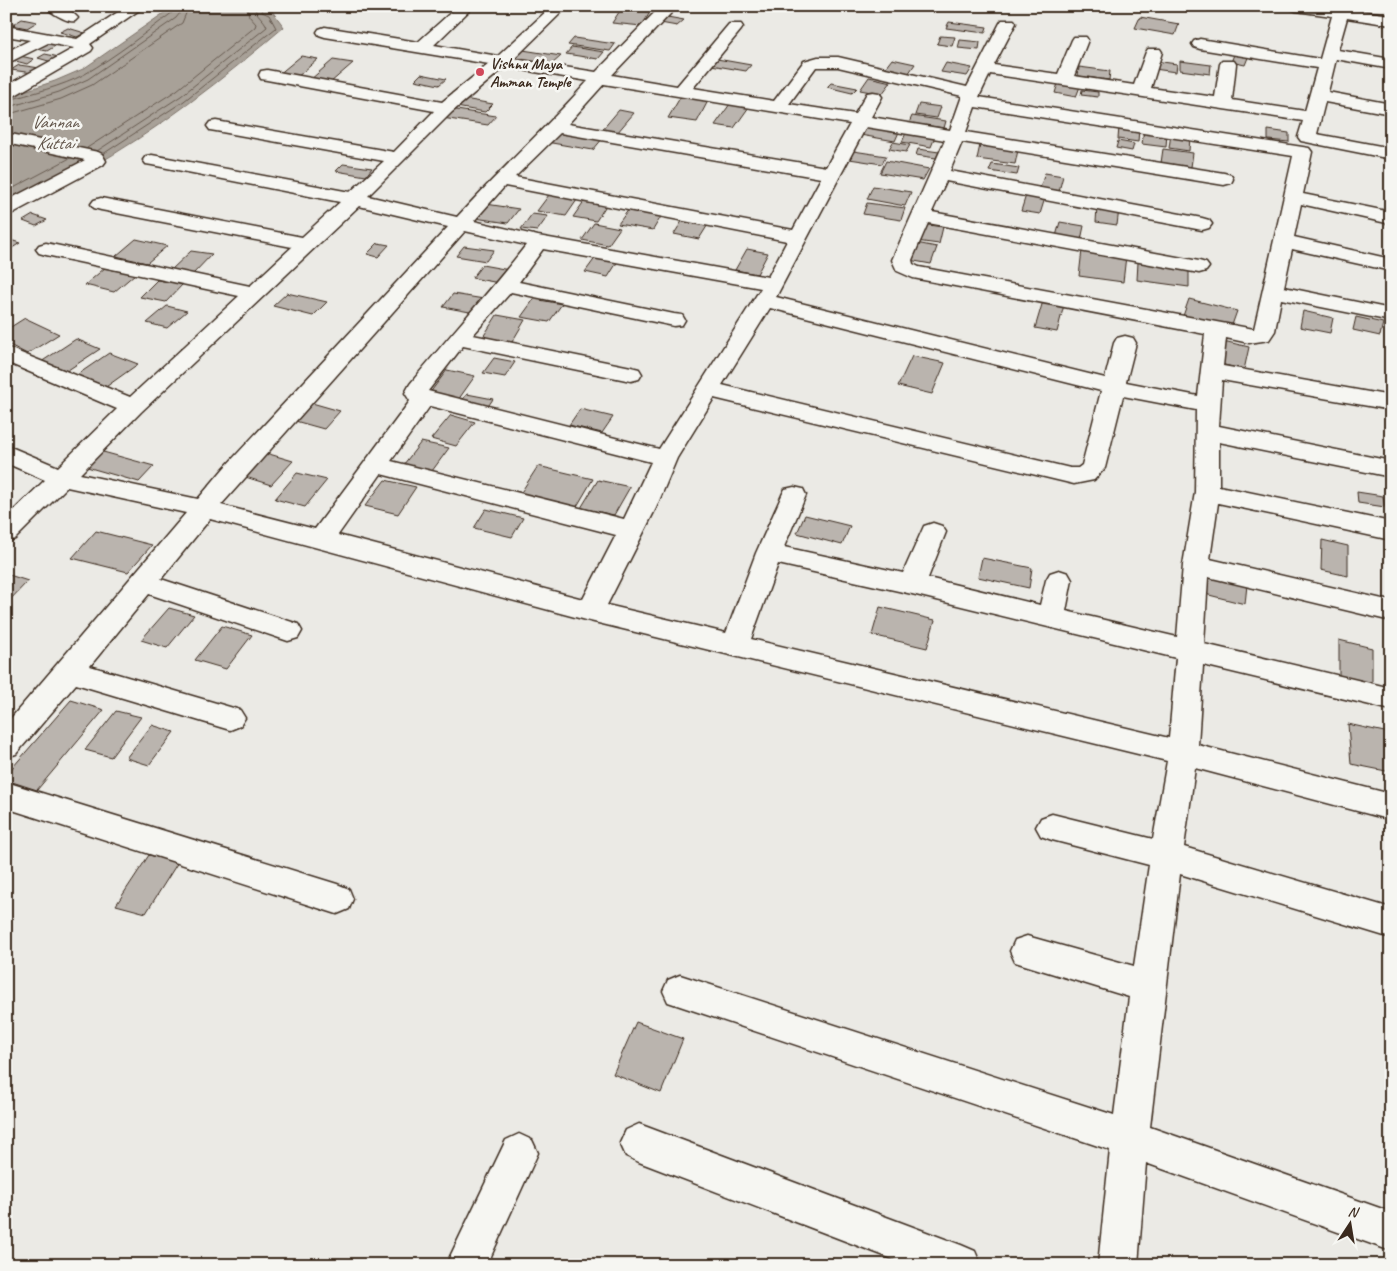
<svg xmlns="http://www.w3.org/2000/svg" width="1397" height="1271" font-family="Caveat,sans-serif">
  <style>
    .water { fill: #a8a198; stroke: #7c7167 }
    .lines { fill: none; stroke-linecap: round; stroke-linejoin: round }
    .shore { stroke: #675a4f; stroke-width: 1 }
    .building { fill: #bab4ae; stroke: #3b2a1e }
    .minor-casing { stroke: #3b2a1e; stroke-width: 3 }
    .minor { fill: #f6f6f2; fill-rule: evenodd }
    .poi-dot { fill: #d1495b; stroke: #f6f6f2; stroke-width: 2 }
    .labels { text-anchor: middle; stroke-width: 5; stroke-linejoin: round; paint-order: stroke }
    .far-poi-label { font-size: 16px; font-weight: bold; fill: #3b2a1e; stroke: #f6f6f2; text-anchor: start }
    .far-water-label { font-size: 18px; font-style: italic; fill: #615449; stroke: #f6f6f2 }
  </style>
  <rect width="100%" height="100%" fill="#ebeae5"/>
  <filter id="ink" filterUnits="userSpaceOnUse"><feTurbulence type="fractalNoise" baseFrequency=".02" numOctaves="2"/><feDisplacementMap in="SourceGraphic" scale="10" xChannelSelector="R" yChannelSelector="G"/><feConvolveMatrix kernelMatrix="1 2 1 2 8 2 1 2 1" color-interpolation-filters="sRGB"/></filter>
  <g filter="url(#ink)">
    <!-- water -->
    <path class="water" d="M174,6H259L272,11L284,27C222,80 158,130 87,170C61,185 33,199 6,213V97L55,81L83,69Z"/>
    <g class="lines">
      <!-- shore -->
      <g class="shore">
        <path d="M6,101C32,93 61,87 85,74C116,56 145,33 173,12L175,6"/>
        <polyline points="6,108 59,92 88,79 176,18 180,13 181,6"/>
        <polyline points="6,115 61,99 92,85 182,23 189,6"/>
        <polyline points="87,148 177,90 255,27 256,24 249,16 247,6"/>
        <path d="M97,151L181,96L267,27C264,18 256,16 254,6"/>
        <polyline points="103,154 184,101 276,28 269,15 262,12 261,6"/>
        <polyline points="6,192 70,158"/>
      </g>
    </g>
    <!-- building -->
    <g class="building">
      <polygon points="621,9 650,12 642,26 612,23"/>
      <polygon points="662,16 684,20 677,26 655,22"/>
      <polygon points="1140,17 1179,24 1175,35 1135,28"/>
      <polygon points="22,19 37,22 27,28 12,25"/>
      <polygon points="949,22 987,27 985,33 946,28"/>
      <polygon points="68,28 85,33 77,37 60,32"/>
      <polygon points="940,36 955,37 952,46 937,44"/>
      <polygon points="574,38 615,44 610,51 568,45"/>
      <polygon points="960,40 980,42 979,50 958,48"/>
      <polygon points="48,41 60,43 47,51 36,49"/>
      <polygon points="572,47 604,52 598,59 566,54"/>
      <polygon points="523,50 561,56 551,65 513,59"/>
      <polygon points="1235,52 1249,55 1245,65 1231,62"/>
      <polygon points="45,54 59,57 52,62 38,58"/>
      <polygon points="20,56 34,59 27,64 12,60"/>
      <polygon points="301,56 318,59 296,78 278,75"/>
      <polygon points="717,59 751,65 746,71 711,65"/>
      <polygon points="892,59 915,64 906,77 882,72"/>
      <polygon points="333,60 353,63 330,83 310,80"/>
      <polygon points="1155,61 1177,64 1176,72 1154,69"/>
      <polygon points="1180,61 1211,65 1210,74 1180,70"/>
      <polygon points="946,63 972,68 967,76 941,72"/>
      <polygon points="19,65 40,68 33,73 11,70"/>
      <polygon points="1079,67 1110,71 1109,80 1078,76"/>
      <polygon points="421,74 446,79 439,85 415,80"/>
      <polygon points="869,77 891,82 882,94 860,90"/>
      <polygon points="1059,80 1081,84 1076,97 1055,93"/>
      <polygon points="831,83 857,88 852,93 827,87"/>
      <polygon points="1082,90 1098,92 1098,97 1081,95"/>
      <polygon points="681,96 709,99 697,122 668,118"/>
      <polygon points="464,99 493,104 485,112 456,107"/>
      <polygon points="730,104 749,107 734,128 715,125"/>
      <polygon points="919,104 941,107 937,118 915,115"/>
      <polygon points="450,109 496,116 488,125 442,118"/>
      <polygon points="619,110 634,113 617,133 602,130"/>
      <polygon points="912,116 946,121 944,128 909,123"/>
      <polygon points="865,126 899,132 895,141 860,135"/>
      <polygon points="1119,127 1139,129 1138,142 1118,139"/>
      <polygon points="556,130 603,138 593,150 546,142"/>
      <polygon points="1144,130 1167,133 1166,147 1142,144"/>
      <polygon points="1268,130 1289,133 1289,142 1268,140"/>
      <polygon points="906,133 935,137 931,147 902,142"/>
      <polygon points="1171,134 1190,137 1189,151 1169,148"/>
      <polygon points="1118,141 1134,144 1132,151 1116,148"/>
      <polygon points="893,142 910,145 906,152 889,149"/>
      <polygon points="980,145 1018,150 1015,164 977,159"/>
      <polygon points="918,149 939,152 936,158 916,155"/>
      <polygon points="1163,149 1193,153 1191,167 1161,163"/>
      <polygon points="847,150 886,156 882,164 843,158"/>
      <polygon points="886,161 929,169 923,180 880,173"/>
      <polygon points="343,164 372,168 366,176 336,171"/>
      <polygon points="992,164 1019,168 1017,175 989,171"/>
      <polygon points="1045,173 1063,176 1059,191 1040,188"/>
      <polygon points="873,186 911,192 905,206 867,199"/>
      <polygon points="549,195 577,200 566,216 537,211"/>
      <polygon points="1026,195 1045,198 1040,214 1021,211"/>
      <polygon points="585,200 607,204 596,221 573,217"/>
      <polygon points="867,203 905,208 901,220 863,214"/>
      <polygon points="486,204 519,209 508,223 475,218"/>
      <polygon points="1097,207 1119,209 1117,225 1096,222"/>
      <polygon points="629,209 662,215 653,230 618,224"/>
      <polygon points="532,214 548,216 537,231 521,229"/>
      <polygon points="33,215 47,220 36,226 23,221"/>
      <polygon points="684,218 709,223 699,239 674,234"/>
      <polygon points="1060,222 1084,226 1081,240 1056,236"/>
      <polygon points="594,223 620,228 608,245 582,240"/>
      <polygon points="921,224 943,227 939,244 916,241"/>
      <polygon points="6,239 7,239 20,243 6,252"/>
      <polygon points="136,239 167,246 147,263 116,256"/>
      <polygon points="378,243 389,245 378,257 367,254"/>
      <polygon points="916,243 937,247 931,264 909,260"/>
      <polygon points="464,246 494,250 486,261 456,256"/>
      <polygon points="747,249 768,253 757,274 735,270"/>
      <polygon points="1082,250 1126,256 1123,282 1079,276"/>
      <polygon points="191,251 212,254 193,274 171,270"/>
      <polygon points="596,257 618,261 608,277 585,272"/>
      <polygon points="1138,262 1189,269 1189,287 1137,280"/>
      <polygon points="482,265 515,271 505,284 472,278"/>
      <polygon points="106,267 135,274 114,292 85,285"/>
      <polygon points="157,280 183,284 166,302 140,297"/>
      <polygon points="287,293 327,302 313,316 273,306"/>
      <polygon points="453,294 484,299 475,313 443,307"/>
      <polygon points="534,299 562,304 549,322 521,317"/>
      <polygon points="1189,299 1237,311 1231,328 1183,316"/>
      <polygon points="1043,301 1064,305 1057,332 1035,328"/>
      <polygon points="167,306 187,311 167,328 147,323"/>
      <polygon points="1303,311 1333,318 1330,333 1300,327"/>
      <polygon points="497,315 525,320 512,342 483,337"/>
      <polygon points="1356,317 1383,323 1380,336 1353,330"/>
      <polygon points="25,318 59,334 27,354 6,343 6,330"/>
      <polygon points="76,339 100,349 65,372 41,362"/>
      <polygon points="1219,340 1249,347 1244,370 1213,362"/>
      <polygon points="109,353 138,364 103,389 74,377"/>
      <polygon points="912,356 945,363 932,394 898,386"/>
      <polygon points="494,358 515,362 505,377 483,373"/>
      <polygon points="447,370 475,376 458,400 429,394"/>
      <polygon points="467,394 493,399 487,408 460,403"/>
      <polygon points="305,401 340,411 324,429 288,419"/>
      <polygon points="580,409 613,417 602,433 569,425"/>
      <polygon points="451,415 475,422 456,446 431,439"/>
      <polygon points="421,442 449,448 432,471 404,464"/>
      <polygon points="96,450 154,466 139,482 80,465"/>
      <polygon points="259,451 293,461 271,485 236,474"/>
      <polygon points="538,466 593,479 576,508 520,494"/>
      <polygon points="297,473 327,480 305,507 275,499"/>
      <polygon points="385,480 416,487 398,514 365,506"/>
      <polygon points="598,480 630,487 614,515 581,508"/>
      <polygon points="1357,492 1383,496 1385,507 1358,503"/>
      <polygon points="486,509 523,518 512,537 474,528"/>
      <polygon points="805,515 850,526 842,545 797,533"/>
      <polygon points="96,531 152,545 128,572 72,558"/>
      <polygon points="1322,540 1348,546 1348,576 1321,570"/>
      <polygon points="982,558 1032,568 1029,588 978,577"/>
      <polygon points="6,574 28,581 6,604"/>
      <polygon points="1207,576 1247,585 1245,604 1205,594"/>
      <polygon points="880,607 935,620 927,648 872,635"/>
      <polygon points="169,608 194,615 167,648 141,640"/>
      <polygon points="222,626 252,635 226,669 195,660"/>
      <polygon points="1339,640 1372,648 1372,684 1339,676"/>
      <polygon points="71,700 104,710 37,790 6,780 6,775"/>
      <polygon points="116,711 141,717 111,757 85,750"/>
      <polygon points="1348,724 1389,733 1391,772 1351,764"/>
      <polygon points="152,725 174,732 149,765 126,758"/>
      <polygon points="149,855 178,862 146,913 116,905"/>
      <polygon points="636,1022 683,1039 661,1093 613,1074"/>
    </g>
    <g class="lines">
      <!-- minor casing -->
      <g class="minor-casing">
        <g id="minor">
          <path d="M45,6H66L78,18L75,21C67,23 50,12 45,6Z"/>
          <polygon points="127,6 145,6 90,44 93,48 91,51 12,97 6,98 6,86 74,48 48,43 6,64 6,52 30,40 6,36 6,26 77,39"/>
          <path d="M458,6H474L434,45L498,56L552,6H568L514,59L596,72L661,6H674L676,8L673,11L612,75L677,86L729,24H741L743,27L741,30L693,88L774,101L804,61L818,57H838L967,87L1000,23L1002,20H1014L1016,23L994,65L1058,74L1072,40L1074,37H1086L1088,40L1074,76L1134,85L1146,52L1148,49H1160L1162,52L1151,88L1215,97L1220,64L1222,61H1234L1236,64L1232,100L1305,111L1317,68L1200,49L1194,47L1192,44L1194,41L1200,39L1320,59L1332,16L1296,11L1291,9L1289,6H1350L1349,9L1391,15V25L1347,18L1338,50L1391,59V69L1336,59L1328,92L1391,104V114L1325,102L1317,134L1391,148V159L1301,141L1298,137L1303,121L990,74L979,97L1309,148L1312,152L1303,194L1391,212V224L1301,204L1294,237L1391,259V271L1292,249L1284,287L1391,309V321L1281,299L1275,331L1269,340L1249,343L1226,338L1223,366L1391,396V410L1222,380L1219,426L1391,461V477L1219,442V486L1391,522V540L1218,503L1210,559L1391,601V621L1208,577L1204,644L1391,688V710L1203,665L1198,745L1391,794V820L1195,768L1184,847L1391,908V938L1180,874L1150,1127L1391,1212V1251L1146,1163L1138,1265H1098L1110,1150L668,1002L663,991L668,980L680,975L1114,1115L1129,997L1015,962L1010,951L1015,940L1027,936L1134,966L1149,865L1052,840L1041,836L1036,827L1041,818L1052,814L1153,839L1167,761L590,621L210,519L161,579L298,624L302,631L298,638L288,641L149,594L90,666L240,710L245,718L240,726L230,730L76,684L16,754L6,757V724L186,513L67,487L15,539L6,542V518L45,480L6,463V445L58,467L117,409L6,362V347L130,397L239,296L46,255L39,253L36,249L39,245L46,243L250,286L292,247L101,210L94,208L91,204L94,200L101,198L302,237L340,202L152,165L146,164L143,160L146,156L152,155L350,192L384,161L216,131L210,130L207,126L210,122L216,121L394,152L434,111L267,80L261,79L259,75L261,71L267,70L442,102L489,64L325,37L319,35L317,32L319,29L325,27L418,42ZM505,67L588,81C546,128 499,171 457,217L368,196L452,112ZM816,67H838L962,96L950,130L871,117L882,97L879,93L873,92L867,93L855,114L789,104ZM604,84L850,124L826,167L568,124ZM975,107L1293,156L1254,329L919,267L913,264L912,260L928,223L1199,273L1206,271L1209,267L1206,263L1199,261L932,212L946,181L1202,230L1209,228L1212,224L1209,220L1202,218L950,171L962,142L1224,185L1231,183L1233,179L1231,175L1224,173L966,132ZM866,127L945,140L892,260L897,271L913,278L1205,334L1198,396L1126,382L1136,343L1133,338L1125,336L1117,338L1114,343L1105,378L776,297ZM560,133L821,178L793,230L515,177ZM505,186L787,241L768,277L538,236L474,221ZM359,206L448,227L224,468L198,499L80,474L141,412ZM465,231L526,245C489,293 448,337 410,384L405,393L410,401L315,529L221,505ZM543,249L761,288L659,449L428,391L463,346L631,381L639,379L642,374L639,369L631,367L473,335L511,292L674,326L682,325L685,320L682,315L674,314L519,282ZM770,308L1101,391L1082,465L1078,468H1070L722,385ZM1123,396L1196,410L1195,492L1183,565L1177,637L1066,611L1072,580L1068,573L1059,570L1050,573L1046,580L1040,605L928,578L946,532L942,526L933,523L924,526L903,573L784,547L806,495L803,489L794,487L785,489L782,495L756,553L726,633L607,605L656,508L677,458L714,398L1074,484L1094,480L1105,468ZM430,406L651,462L624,519L391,461ZM381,474L616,535L583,599L338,535ZM778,564L912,594L1176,658L1169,738L751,639Z"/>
          <polygon points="6,133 98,152 102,154 106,161 103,165 13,213 6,215 6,201 85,160 6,143"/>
          <polygon points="6,782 337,884 349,889 353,899 349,909 337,914 6,808"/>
          <polygon points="639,1124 961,1245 975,1251 981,1265 908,1265 639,1162 626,1156 620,1143 626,1130"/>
          <polygon points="519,1134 532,1140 538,1153 487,1265 446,1265 506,1140"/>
        </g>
      </g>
      <!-- minor -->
      <use href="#minor" class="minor"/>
    </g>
  </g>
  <!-- markers -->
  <circle class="poi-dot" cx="480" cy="72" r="5"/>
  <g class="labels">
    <!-- far-poi labels -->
    <g class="far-poi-label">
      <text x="490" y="69">Vishnu Maya<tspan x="490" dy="18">Amman Temple</tspan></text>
    </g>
    <!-- far-water labels -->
    <g class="far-water-label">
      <text x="55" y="128">Vannan<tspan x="55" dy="21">Kuttai</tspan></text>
    </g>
  </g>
  <!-- margin -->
  <rect width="1397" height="1271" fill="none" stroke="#f6f6f2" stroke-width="25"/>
  <rect x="12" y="12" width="1372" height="1246" fill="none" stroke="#3b2a1e" stroke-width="2" filter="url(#ink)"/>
  <!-- north arrow -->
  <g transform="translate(1350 1224) rotate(12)" stroke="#f6f6f2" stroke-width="4" paint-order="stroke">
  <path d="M0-4L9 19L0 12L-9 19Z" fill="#3b2a1e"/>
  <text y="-8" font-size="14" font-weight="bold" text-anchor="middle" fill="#3b2a1e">N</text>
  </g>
</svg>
